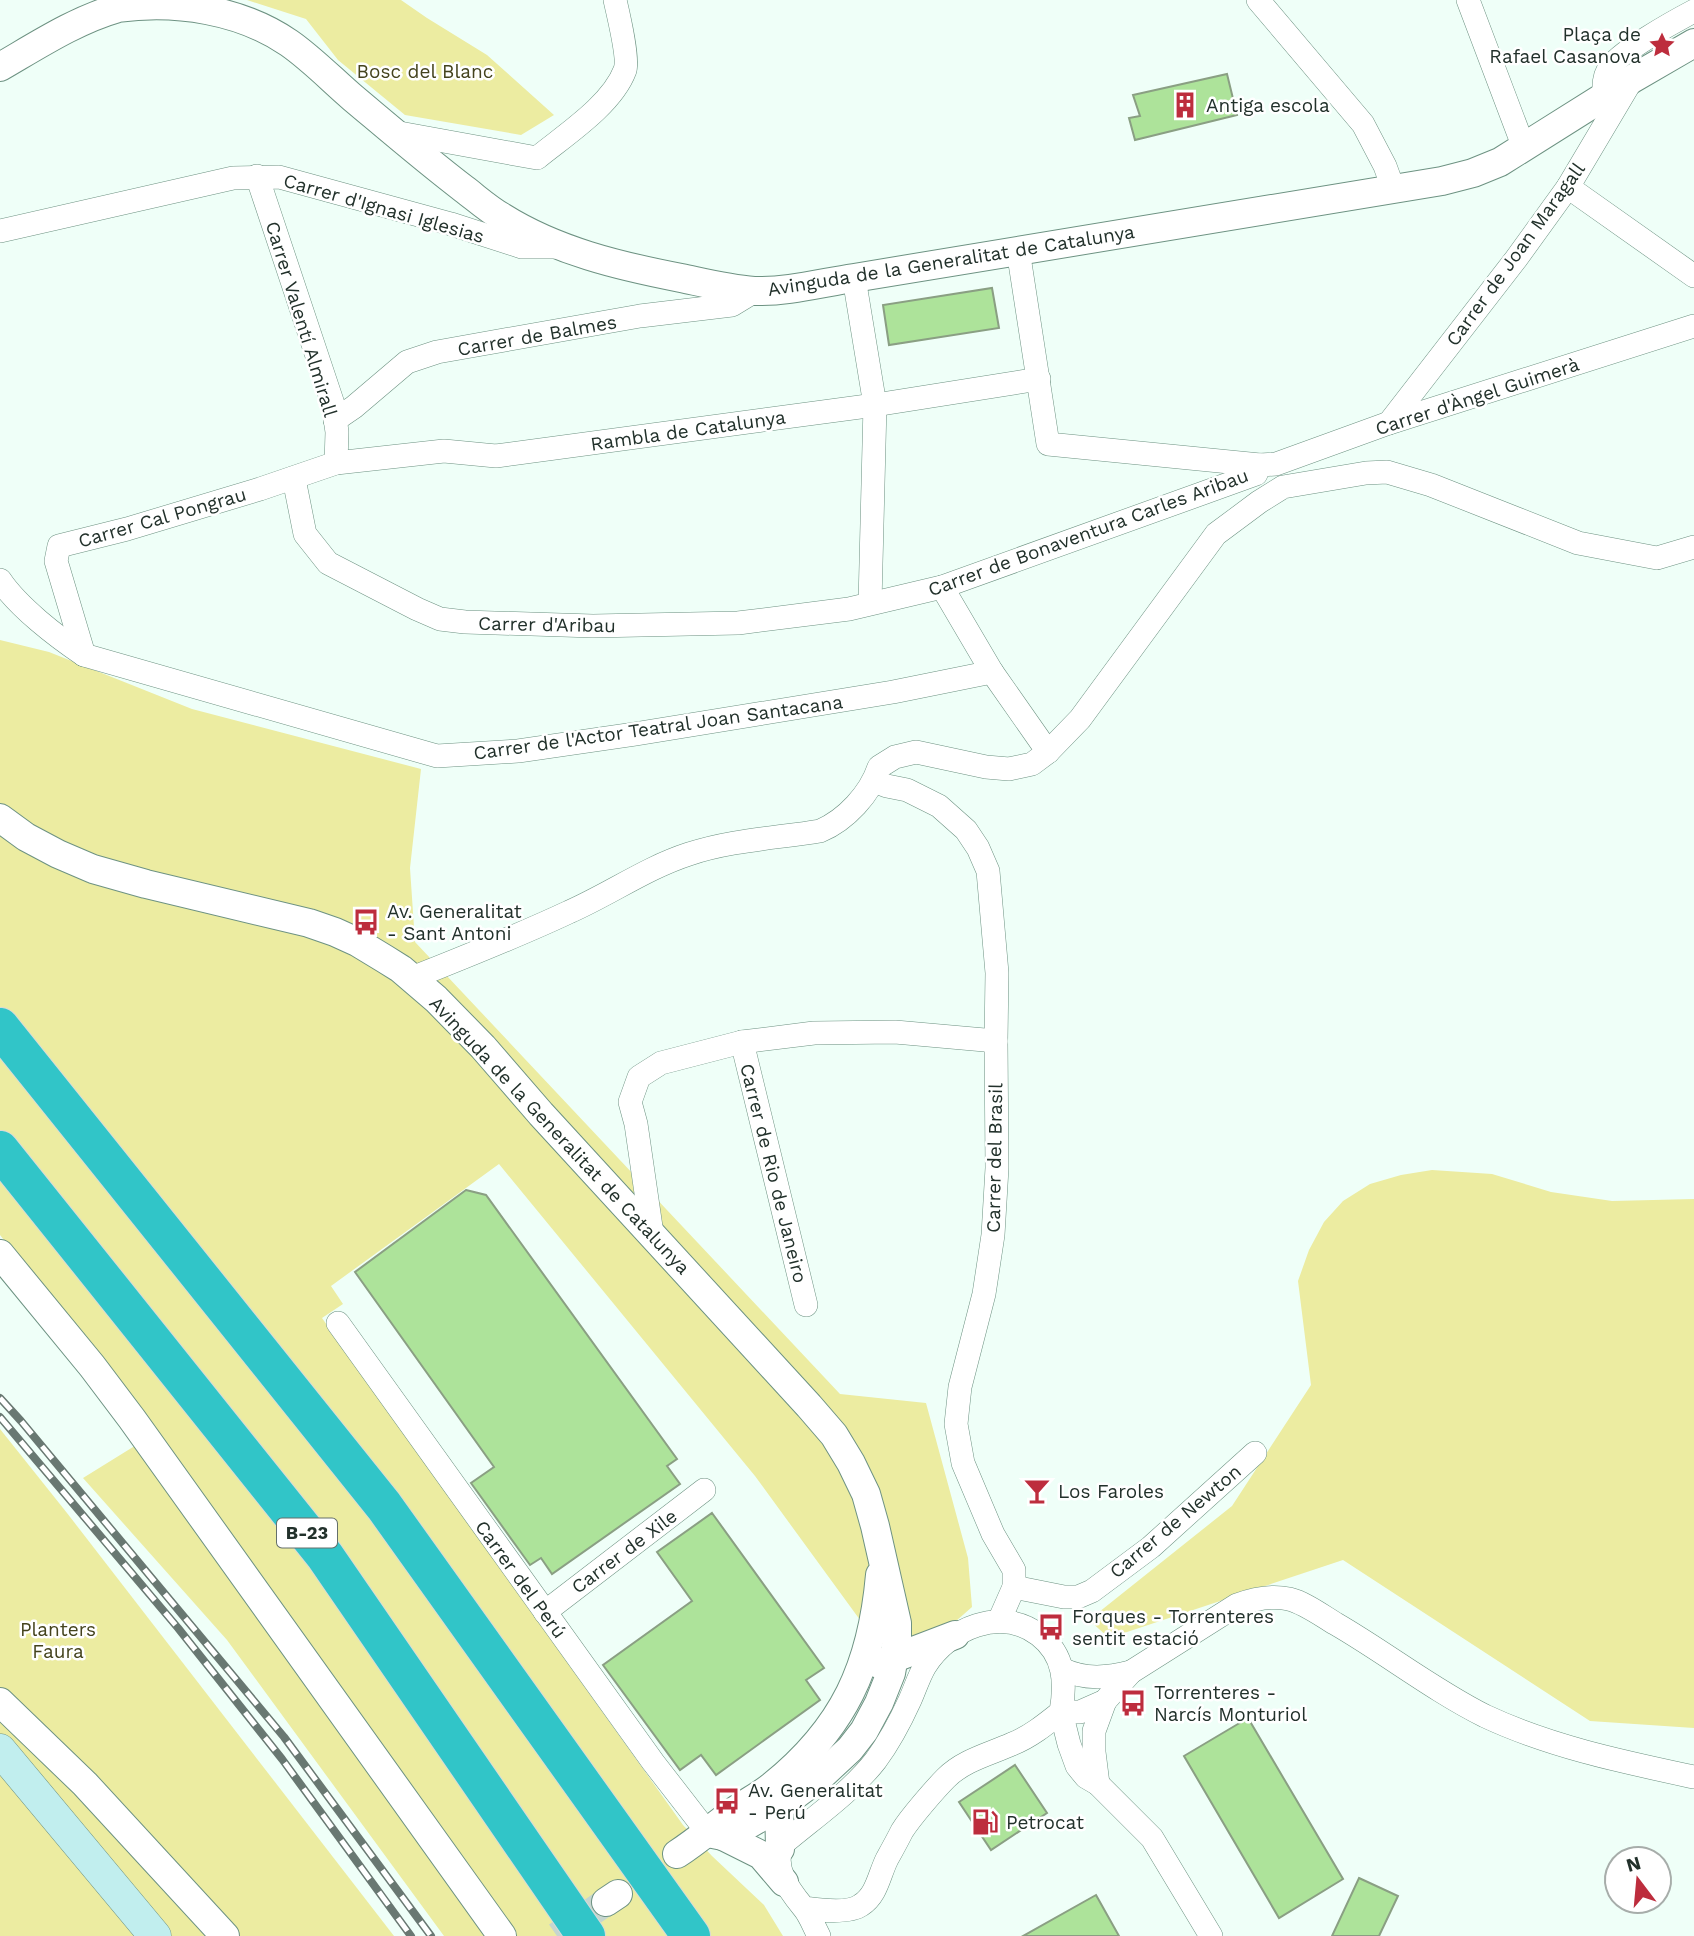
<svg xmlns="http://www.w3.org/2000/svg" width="1694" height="1936" font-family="'Work Sans',sans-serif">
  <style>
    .green { fill: #ececa1 }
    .building { fill: #ade39a; stroke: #8a9f83; stroke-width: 2 }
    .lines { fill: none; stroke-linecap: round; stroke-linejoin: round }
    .tertiary-tunnel { stroke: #c6d6cf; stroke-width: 28; stroke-dasharray: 28 14; stroke-linecap: butt }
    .minor-casing { stroke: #6d9282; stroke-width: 24 }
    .tertiary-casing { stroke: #6d9282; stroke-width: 30 }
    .secondary-casing { stroke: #6d9282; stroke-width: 33 }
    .motorway-casing { stroke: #d7dad9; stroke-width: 40 }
    .minor { stroke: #fff; stroke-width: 23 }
    .tertiary { stroke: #fff; stroke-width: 28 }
    .secondary { stroke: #c1eeee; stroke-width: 32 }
    .motorway { stroke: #31c5c8; stroke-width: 38 }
    .rail-casing { stroke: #697872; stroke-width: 8 }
    .rail { stroke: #fff; stroke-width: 5; stroke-dasharray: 16; stroke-linecap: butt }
    .labels { text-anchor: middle; stroke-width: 5; stroke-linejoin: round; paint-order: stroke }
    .shield { fill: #fff; stroke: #646f6b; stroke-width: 2 }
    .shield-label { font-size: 18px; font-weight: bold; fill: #22312b }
    .poi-label { font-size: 19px; fill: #22312b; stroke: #fff; text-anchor: start }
    .park-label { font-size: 19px; fill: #44431d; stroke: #fff }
    .street-label { font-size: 19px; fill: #22312b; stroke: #fff }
  </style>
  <rect width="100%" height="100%" fill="#effff8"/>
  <!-- green -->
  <g class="green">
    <polygon points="247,0 401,0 427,18 487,55 554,115 521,135 405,115 338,60 306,19"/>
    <polygon points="0,640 49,652 192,709 421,769 410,868 415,942 840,1394 926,1403 968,1558 972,1607 898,1672 755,1476 499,1164 331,1286 343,1304 322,1318 683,1825 712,1856 764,1905 783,1936 444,1936 227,1640 83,1478 154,1434 0,1235"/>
    <polygon points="1432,1170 1492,1174 1551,1192 1612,1201 1694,1199 1694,1728 1590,1721 1343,1560 1109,1638 1089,1620 1232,1506 1311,1385 1298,1281 1309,1250 1324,1222 1343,1201 1370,1184 1401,1175"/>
    <polygon points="0,1429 67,1513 394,1936 0,1936"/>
  </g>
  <!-- building -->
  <g class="building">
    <polygon points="1227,74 1237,115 1135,140 1129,118 1140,116 1133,95"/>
    <polygon points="992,288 999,328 889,345 883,305"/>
    <polygon points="466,1190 486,1195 677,1459 667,1466 680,1484 552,1574 541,1558 530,1565 471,1483 494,1467 355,1272"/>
    <polygon points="712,1513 824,1668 806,1680 820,1700 716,1775 701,1755 680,1770 603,1665 692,1601 657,1552"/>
    <polygon points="1248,1718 1343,1879 1279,1918 1184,1756"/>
    <polygon points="1015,1765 1047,1813 991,1850 959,1802"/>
    <polygon points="1359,1878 1398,1896 1379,1936 1332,1936"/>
    <polygon points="1096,1895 1119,1936 1023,1936"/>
  </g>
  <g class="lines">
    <!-- tertiary-tunnel -->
    <polyline class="tertiary-tunnel" points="557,1936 606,1902"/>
    <!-- minor casing -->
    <g class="minor-casing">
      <g id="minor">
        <polyline points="1258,0 1363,124 1385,166 1393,188"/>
        <polyline points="1468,0 1524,148"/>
        <path d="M1604,97C1604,88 1603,79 1608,70C1617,53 1675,21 1694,11"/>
        <path d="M394,132L537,158C565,135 612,105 625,70C629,59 618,13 615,0"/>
        <polyline points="257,176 333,404 337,432 336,463"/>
        <polyline points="1568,187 1694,276"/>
        <polyline points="0,231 233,178 279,177 451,224 522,247 559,247"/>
        <polyline points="1018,250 1048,444 1260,465 1276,464 1389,423 1694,326"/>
        <polyline points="854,278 875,405 870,603"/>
        <polyline points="335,420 354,407 407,362 437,352 640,316 732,305 755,291"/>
        <polyline points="1389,423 1516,259 1568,187 1631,81"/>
        <polyline points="294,479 305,534 328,563 417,609 440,619 465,622 593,626 738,623 849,609 942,587 1256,474 1260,465"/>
        <path d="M0,580C18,607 57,637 84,655L437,756L518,751L635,734L893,692L992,672"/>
        <polyline points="942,587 992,672 1048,752"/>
        <polyline points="84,655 56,561 59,546 127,529 260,489 336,463 444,451 496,456 875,405 1039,379"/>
        <polyline points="874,781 887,786 907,790 939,806 966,830 978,848 988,871 997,973 996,1041 997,1168 993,1235 984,1294 960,1387 956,1424 963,1463 993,1534 1014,1570 1014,1587 999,1621"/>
        <path d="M412,978C465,957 518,936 569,912C610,894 646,868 689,854C731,840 777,838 820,831C846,820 870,794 879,767L895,757L916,752L986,767L1009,769L1032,764L1048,752L1080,719L1216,534L1259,502L1283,487L1366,473L1387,472L1431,485L1578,543L1657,558L1694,547"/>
        <polyline points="742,1042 806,1305"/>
        <polyline points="652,1234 636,1124 630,1102 639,1077 661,1063 742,1042 814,1033 895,1032 996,1041"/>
        <polyline points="338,1323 653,1762 708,1833"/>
        <polyline points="1014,1587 1064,1597 1078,1597 1092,1591 1151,1547 1255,1453"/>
        <polyline points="545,1612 704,1490"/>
        <path d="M1062,1669C1085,1680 1107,1678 1131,1672"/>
        <path d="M1061,1712H1080L1105,1701L1131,1672L1237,1605C1253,1599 1271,1595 1289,1599C1305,1603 1321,1615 1336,1624C1386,1653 1433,1690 1485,1716C1551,1747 1624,1762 1694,1777"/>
        <polyline points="1061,1712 1069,1744 1077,1766 1086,1777 1098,1784 1152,1838 1211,1936"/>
        <polyline points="1098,1784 1094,1752 1094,1731 1105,1701"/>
        <path d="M804,1908C818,1910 849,1914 861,1905C877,1895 879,1875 887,1859C892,1850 897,1841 902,1831C910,1818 935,1789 946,1778C964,1760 990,1754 1012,1744C1030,1737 1046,1724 1061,1712C1066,1683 1065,1655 1039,1635C1001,1606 949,1628 925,1666C919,1676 915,1689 910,1700C900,1722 890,1741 876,1760C851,1792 816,1816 785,1842C769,1864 789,1890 803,1907C810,1915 814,1927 819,1936"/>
      </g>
    </g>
    <!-- tertiary casing -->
    <g class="tertiary-casing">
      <g id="tertiary">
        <path d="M0,67C38,45 76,20 118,8C176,0 241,10 289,43C312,59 332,80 353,98C390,129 426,160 464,189C476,198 488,209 502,217C556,251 619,266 681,278C705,283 729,289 754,291C787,292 821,283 854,278L1442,181L1473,173L1500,162L1632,79L1694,43"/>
        <polyline points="0,818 26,837 58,854 93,869 146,884 309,923 335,932 357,942 385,959 401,969 436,999 483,1047 541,1114 809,1406 834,1435 851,1463 866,1494 875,1526 897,1623 897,1640 891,1673 879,1703 864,1731 850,1749 822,1775 779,1807 749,1824 723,1836 708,1833"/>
        <polyline points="0,1254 92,1366 132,1419 502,1936"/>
        <polyline points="879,1664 955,1635"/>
        <polyline points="0,1702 85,1784 225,1936"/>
        <polyline points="723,1836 761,1855 784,1882"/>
        <polyline points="780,1849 779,1801 781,1794"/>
        <path d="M677,1854C697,1841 713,1827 732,1813C745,1803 760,1796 772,1786C844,1728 872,1666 880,1575"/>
        <polyline points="606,1902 618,1894"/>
      </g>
    </g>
    <!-- secondary casing -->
    <g class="secondary-casing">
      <polyline id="secondary" points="0,1750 155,1936"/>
    </g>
    <!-- motorway casing -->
    <g class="motorway-casing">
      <g id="motorway">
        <polyline points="0,1027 384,1506 691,1936"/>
        <polyline points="0,1150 325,1556 586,1936"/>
      </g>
    </g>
    <!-- minor -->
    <use href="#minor" class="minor"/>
    <!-- tertiary -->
    <use href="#tertiary" class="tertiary"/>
    <!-- secondary -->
    <use href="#secondary" class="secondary"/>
    <!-- motorway -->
    <use href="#motorway" class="motorway"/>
    <!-- rail casing -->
    <g class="rail-casing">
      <g id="rail">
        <polyline points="0,1398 21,1421 284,1737 431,1936"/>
        <polyline points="0,1417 178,1628 282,1759 411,1936"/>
      </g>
    </g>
    <!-- rail -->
    <use href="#rail" class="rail"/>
  </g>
  <!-- icons -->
  <defs>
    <g id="sight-bare" transform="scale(2.1)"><path d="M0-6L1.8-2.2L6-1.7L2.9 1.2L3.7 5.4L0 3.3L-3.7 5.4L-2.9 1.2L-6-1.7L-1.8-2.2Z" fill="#bd2d3d" stroke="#fff" stroke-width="2.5" paint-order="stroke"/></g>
    <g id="building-bare" transform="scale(2.1)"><path d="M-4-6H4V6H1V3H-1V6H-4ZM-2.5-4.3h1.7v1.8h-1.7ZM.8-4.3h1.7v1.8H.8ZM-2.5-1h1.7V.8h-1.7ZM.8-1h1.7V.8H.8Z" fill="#bd2d3d" stroke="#fff" stroke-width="2.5" paint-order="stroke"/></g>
    <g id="bus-bare" transform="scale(2.1)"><path d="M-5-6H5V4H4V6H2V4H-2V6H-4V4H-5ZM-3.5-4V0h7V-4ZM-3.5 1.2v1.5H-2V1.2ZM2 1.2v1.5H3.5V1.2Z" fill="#bd2d3d" stroke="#fff" stroke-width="2.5" paint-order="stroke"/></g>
    <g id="bar-bare" transform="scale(2.1)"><path d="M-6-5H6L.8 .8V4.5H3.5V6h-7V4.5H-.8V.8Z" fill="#bd2d3d" stroke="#fff" stroke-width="2.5" paint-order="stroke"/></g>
    <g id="fuel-bare" transform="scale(2.1)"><path d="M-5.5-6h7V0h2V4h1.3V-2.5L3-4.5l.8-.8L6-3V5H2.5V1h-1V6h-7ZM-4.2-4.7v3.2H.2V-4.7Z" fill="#bd2d3d" stroke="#fff" stroke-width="2.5" paint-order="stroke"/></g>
  </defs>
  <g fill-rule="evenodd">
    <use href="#sight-bare" x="1662" y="45"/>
    <use href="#building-bare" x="1185" y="105"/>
    <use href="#bus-bare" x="366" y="922"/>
    <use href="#bar-bare" x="1037" y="1491"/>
    <use href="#bus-bare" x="1051" y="1627"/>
    <use href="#bus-bare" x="1133" y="1703"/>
    <use href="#bus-bare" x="727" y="1801"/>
    <use href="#fuel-bare" x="985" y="1822"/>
  </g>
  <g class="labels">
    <!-- shield labels -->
    <rect class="shield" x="277" y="1518.5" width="60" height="29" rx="5"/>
    <g class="shield-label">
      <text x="307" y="1539">B-23</text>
    </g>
    <!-- poi labels -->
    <g class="poi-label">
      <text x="1641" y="41" text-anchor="end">Plaça de<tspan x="1641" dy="22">Rafael Casanova</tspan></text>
      <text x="1206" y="112">Antiga escola</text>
      <text x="387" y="918">Av. Generalitat<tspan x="387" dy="22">- Sant Antoni</tspan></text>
      <text x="1058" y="1498">Los Faroles</text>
      <text x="1072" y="1623">Forques - Torrenteres<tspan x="1072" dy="22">sentit estació</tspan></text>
      <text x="1154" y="1699">Torrenteres -<tspan x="1154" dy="22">Narcís Monturiol</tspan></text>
      <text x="748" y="1797">Av. Generalitat<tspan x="748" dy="22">- Perú</tspan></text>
      <text x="1006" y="1829">Petrocat</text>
    </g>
    <!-- park labels -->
    <g class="park-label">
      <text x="425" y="78">Bosc del Blanc</text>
      <text x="58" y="1636">Planters<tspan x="58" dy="22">Faura</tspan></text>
    </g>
    <!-- street labels -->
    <g class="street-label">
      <text transform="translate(384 208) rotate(16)" y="7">Carrer d'Ignasi Iglesias</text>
      <text transform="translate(1515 254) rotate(-54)" y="7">Carrer de Joan Maragall</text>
      <text transform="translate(951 260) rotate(-9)" y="7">Avinguda de la Generalitat de Catalunya</text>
      <text transform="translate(302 319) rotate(73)" y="7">Carrer Valentí Almirall</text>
      <text transform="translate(537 335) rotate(-10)" y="7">Carrer de Balmes</text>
      <text transform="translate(1477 396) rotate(-18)" y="7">Carrer d'Àngel Guimerà</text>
      <text transform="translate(688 430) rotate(-8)" y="7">Rambla de Catalunya</text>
      <text transform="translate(162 517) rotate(-16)" y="7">Carrer Cal Pongrau</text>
      <text transform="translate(1088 532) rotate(-20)" y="7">Carrer de Bonaventura Carles Aribau</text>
      <text transform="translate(547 624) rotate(1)" y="7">Carrer d'Aribau</text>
      <text transform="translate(658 727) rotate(-8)" y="7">Carrer de l'Actor Teatral Joan Santacana</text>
      <text transform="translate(560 1135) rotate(47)" y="7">Avinguda de la Generalitat de Catalunya</text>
      <text transform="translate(994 1158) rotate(-89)" y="7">Carrer del Brasil</text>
      <text transform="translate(774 1173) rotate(76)" y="7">Carrer de Rio de Janeiro</text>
      <text transform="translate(1175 1521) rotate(-40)" y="7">Carrer de Newton</text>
      <text transform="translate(624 1551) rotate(-37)" y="7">Carrer de Xile</text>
      <text transform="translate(521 1579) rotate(54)" y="7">Carrer del Perú</text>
    </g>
  </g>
  <!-- north arrow -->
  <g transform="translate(1638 1880) rotate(344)"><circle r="33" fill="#ffffff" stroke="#a7adaa" stroke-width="2"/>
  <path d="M0-5L12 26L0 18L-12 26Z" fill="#bd2d3d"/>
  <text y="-10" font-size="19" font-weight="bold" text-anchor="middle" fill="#22312b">N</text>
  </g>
</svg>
